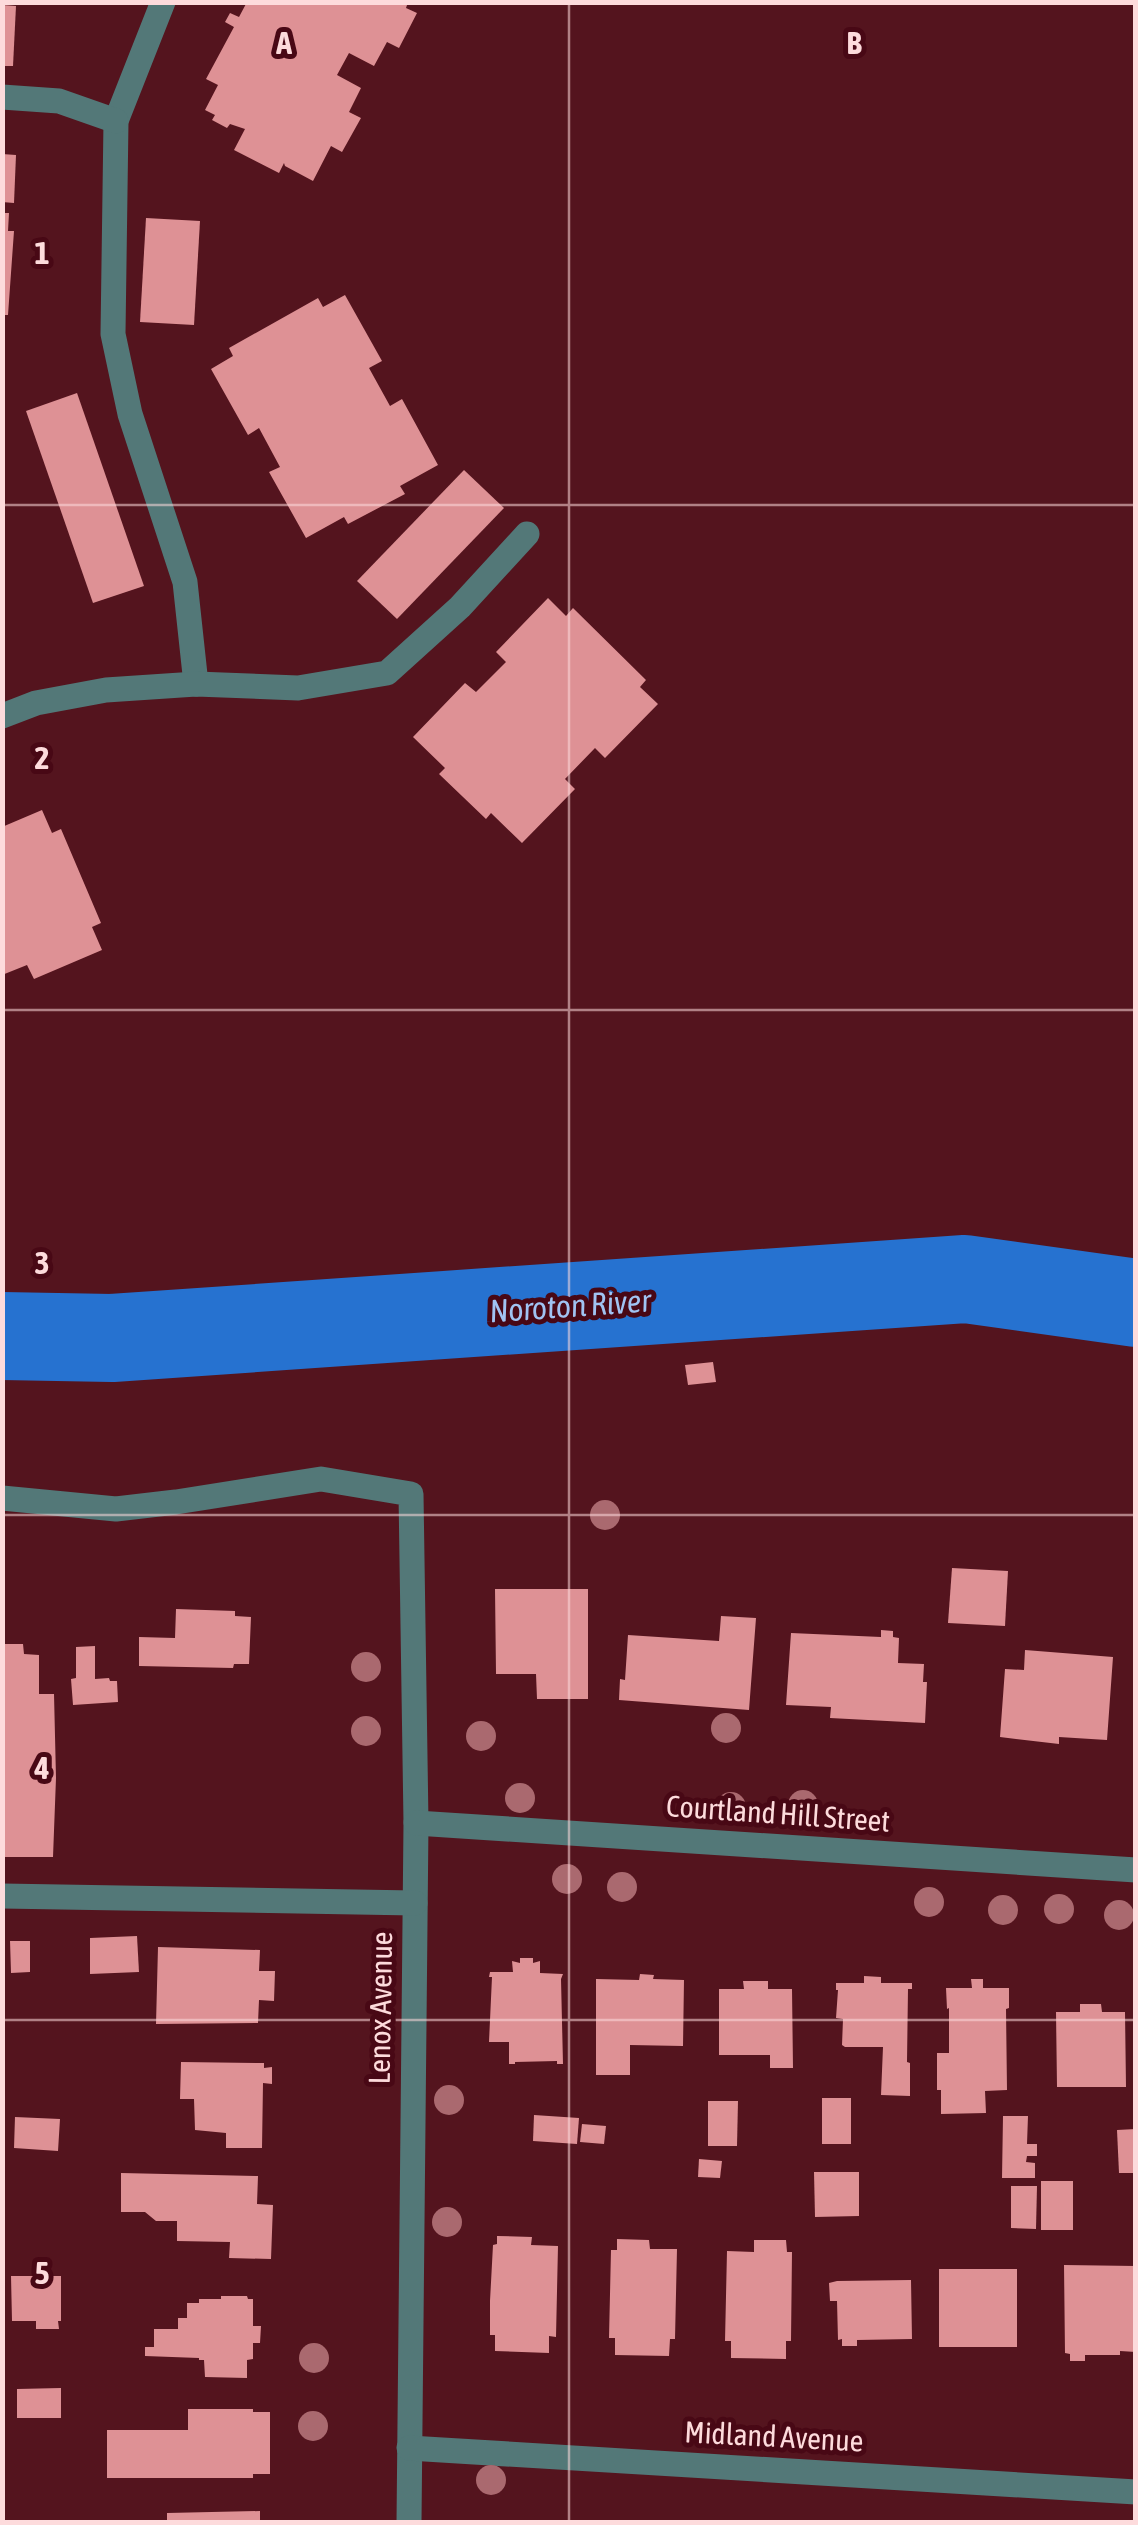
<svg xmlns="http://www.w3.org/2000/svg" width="1138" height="2525" font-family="'Asap Condensed',sans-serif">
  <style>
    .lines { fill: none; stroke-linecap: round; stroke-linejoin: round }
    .river { stroke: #2672d0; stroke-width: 88 }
    .building { fill: #de9195 }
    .minor { stroke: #537878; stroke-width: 25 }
    .tree { fill: #aa696f }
    .grid { fill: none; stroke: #fddbdc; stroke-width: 2.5; stroke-opacity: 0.55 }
    .labels { text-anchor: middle; stroke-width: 10; stroke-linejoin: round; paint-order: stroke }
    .street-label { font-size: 30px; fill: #fddbdc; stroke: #480815 }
    .water-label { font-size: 32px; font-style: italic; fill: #a0c3f2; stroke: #480815 }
    .grid-label { font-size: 32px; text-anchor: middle; font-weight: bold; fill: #fddbdc; stroke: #480815; stroke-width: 10; stroke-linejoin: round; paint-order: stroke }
  </style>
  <rect width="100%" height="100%" fill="#54141e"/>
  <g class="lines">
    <!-- river -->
    <polyline class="river" points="2,1336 112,1338 965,1279 1136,1303"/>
  </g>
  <!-- building -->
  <g class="building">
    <polygon points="247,2 408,2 406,8 417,13 399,48 387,42 374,66 349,53 337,75 361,88 349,112 361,118 342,152 331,146 313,181 285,166 284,163 279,173 234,150 245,129 230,124 227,128 212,120 215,115 205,110 218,85 206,79 234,27 225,22 230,13 239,17"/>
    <polygon points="2,5 16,6 13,66 2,66"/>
    <polygon points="2,154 16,155 14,203 2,202"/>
    <polygon points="2,213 9,213 8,231 14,231 8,315 2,315"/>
    <polygon points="146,218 200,221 194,325 140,322"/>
    <polygon points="345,295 382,361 369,368 390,406 402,399 438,465 400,486 405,494 348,524 344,517 306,538 269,472 280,467 259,428 248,435 211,369 233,356 229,348 318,298 323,307"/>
    <polygon points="77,393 144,586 93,603 26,411"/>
    <polygon points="464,470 504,508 397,619 357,581"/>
    <polygon points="548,598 566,616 573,608 646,680 640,687 658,704 605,758 595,748 565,779 575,789 522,843 491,813 486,819 439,774 445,768 413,737 465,683 476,692 506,662 496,652"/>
    <polygon points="42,810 52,833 61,829 101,923 92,927 102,950 34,979 27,965 2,975 2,827"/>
    <polygon points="713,1362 716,1382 688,1385 685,1365"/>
    <polygon points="952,1568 1008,1571 1005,1626 948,1623"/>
    <polygon points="495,1589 588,1589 588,1699 537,1699 536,1674 496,1674"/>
    <polygon points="176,1609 235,1611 235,1616 251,1617 249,1664 234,1664 233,1668 139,1666 139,1637 175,1638"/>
    <polygon points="721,1616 756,1618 749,1710 619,1700 620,1679 625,1680 628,1635 719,1641"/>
    <polygon points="881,1630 893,1631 893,1637 899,1638 898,1663 924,1664 923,1682 927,1682 925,1723 830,1718 831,1707 786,1705 791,1633 881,1637"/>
    <polygon points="2,1644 23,1644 24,1654 39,1655 39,1694 54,1694 56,1778 53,1857 2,1857"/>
    <polygon points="95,1646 95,1679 109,1678 110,1681 117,1681 118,1702 73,1705 71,1679 76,1678 76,1647"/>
    <polygon points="1025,1650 1113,1657 1107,1740 1059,1737 1059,1744 1000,1737 1005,1669 1024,1670"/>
    <polygon points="137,1936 139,1972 90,1974 90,1938"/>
    <polygon points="10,1941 30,1941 30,1972 11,1973"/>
    <polygon points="158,1947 260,1950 259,1971 275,1971 274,2001 259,2000 258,2023 156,2024"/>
    <polygon points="520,1958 533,1958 533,1963 540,1961 540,1973 563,1974 561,1979 563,2064 557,2064 557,2061 515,2062 515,2064 509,2064 509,2042 489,2042 492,1977 489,1977 490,1972 513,1972 512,1961 520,1963"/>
    <polygon points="640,1974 654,1975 653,1979 684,1980 683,2046 630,2045 630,2075 596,2075 596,1979 639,1980"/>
    <polygon points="864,1976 881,1977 881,1983 912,1983 912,1989 908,1989 907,2062 910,2063 910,2096 881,2095 883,2047 845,2047 842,2045 843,2019 836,2018 838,1990 836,1990 836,1983 864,1983"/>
    <polygon points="971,1979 983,1979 983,1988 1009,1988 1009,2008 1006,2009 1007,2090 985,2091 986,2113 941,2114 941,2090 937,2090 937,2053 949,2053 949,2008 947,2009 946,1988 972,1988"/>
    <polygon points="743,1981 768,1981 768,1989 792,1989 793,2068 770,2068 770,2055 719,2055 719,1989 744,1989"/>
    <polygon points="1080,2004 1101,2004 1102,2012 1125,2012 1126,2087 1057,2087 1056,2012 1080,2012"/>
    <polygon points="181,2062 264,2063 264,2068 272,2067 272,2084 263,2083 262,2148 226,2148 226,2133 195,2130 194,2099 180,2099"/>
    <rect x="822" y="2098" width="29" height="46"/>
    <polygon points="708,2101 738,2101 737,2146 708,2146"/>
    <polygon points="534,2115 579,2118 577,2144 533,2141"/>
    <polygon points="1003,2116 1028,2116 1027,2144 1037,2144 1037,2156 1027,2156 1026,2162 1035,2163 1035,2178 1002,2178"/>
    <polygon points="15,2117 60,2119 58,2151 14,2148"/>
    <polygon points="582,2124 606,2126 604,2144 580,2142"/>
    <polygon points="1136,2129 1136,2173 1119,2173 1117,2130"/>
    <polygon points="699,2159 722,2161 720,2178 698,2177"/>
    <polygon points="814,2172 859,2172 859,2216 815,2217"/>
    <polygon points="121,2173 258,2176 257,2204 273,2205 271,2259 229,2258 230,2242 177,2241 177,2221 156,2221 145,2212 121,2212"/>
    <rect x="1041" y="2181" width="32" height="49"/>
    <polygon points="1011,2186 1037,2186 1036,2229 1011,2228"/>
    <polygon points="497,2236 532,2237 531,2245 558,2246 556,2337 549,2336 549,2353 495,2351 495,2335 490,2335 490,2301 493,2245 497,2244"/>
    <polygon points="617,2239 649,2240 650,2249 677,2249 675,2339 670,2339 669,2356 615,2355 615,2338 609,2338 611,2250 617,2250"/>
    <polygon points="754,2240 786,2240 787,2252 792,2252 791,2341 786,2341 786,2359 731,2358 731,2341 725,2341 727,2251 754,2252"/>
    <polygon points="1064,2265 1136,2266 1136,2352 1120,2351 1120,2355 1085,2355 1085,2361 1070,2361 1070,2354 1065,2353"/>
    <rect x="939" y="2269" width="78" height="78"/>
    <polygon points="11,2276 61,2276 61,2321 58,2321 59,2329 36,2329 36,2321 12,2321"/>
    <polygon points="911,2280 912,2339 857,2340 857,2346 842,2346 842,2339 838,2340 837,2301 830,2301 829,2283 837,2281"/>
    <polygon points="221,2296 247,2296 248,2299 253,2299 253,2326 261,2326 260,2343 253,2343 253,2359 247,2360 247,2378 205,2377 204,2360 199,2360 199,2358 145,2356 145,2347 154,2347 154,2329 178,2329 178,2318 187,2318 187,2303 199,2303 199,2299 221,2299"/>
    <polygon points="61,2388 61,2418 17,2418 17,2389"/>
    <polygon points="188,2409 253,2409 253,2412 270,2412 270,2474 253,2474 253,2478 107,2478 107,2430 188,2430"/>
    <polygon points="260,2511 260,2522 167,2522 167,2513"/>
  </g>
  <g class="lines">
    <!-- minor -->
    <g class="minor">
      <polyline points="163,2 116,121 113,334 130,414 185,582 196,684"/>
      <polyline points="2,97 59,101 116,121"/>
      <polyline points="2,716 36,703 106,690 196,684 298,688 387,673 460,607 527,534"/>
      <polyline points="2,1498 116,1509 176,1502 321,1479 411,1494 416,1823 409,2522"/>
      <polyline points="416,1823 1136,1870"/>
      <polyline points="2,1896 415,1903"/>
      <polyline points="409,2448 1136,2492"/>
    </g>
  </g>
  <!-- trees -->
  <g class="tree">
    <circle cx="605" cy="1515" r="15"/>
    <circle cx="366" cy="1667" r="15"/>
    <circle cx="726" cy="1728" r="15"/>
    <circle cx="366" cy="1731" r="15"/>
    <circle cx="481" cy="1736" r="15"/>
    <circle cx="520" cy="1798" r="15"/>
    <circle cx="803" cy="1805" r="15"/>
    <circle cx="731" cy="1807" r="15"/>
    <circle cx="567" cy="1879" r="15"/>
    <circle cx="622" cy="1887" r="15"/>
    <circle cx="929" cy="1902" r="15"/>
    <circle cx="1059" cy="1909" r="15"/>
    <circle cx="1003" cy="1910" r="15"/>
    <circle cx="1119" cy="1915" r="15"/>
    <circle cx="449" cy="2100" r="15"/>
    <circle cx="447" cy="2222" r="15"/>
    <circle cx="314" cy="2358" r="15"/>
    <circle cx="313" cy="2426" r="15"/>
    <circle cx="491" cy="2480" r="15"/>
  </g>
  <!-- grid -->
  <path class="grid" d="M569,2V2522M2,505H1136M2,1010H1136M2,1515H1136M2,2020H1136"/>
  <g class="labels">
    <!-- street labels -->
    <g class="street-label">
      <text transform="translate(778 1814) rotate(4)" y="10">Courtland Hill Street</text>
      <text transform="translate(381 2008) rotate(-89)" y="10">Lenox Avenue</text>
      <text transform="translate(774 2437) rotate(3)" y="10">Midland Avenue</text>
    </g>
    <!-- water labels -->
    <g class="water-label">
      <text transform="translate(570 1306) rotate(-4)" y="11">Noroton River</text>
    </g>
  </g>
  <g class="grid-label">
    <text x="284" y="54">A</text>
    <text x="854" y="54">B</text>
    <text x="42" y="264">1</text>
    <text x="42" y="769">2</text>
    <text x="42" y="1274">3</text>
    <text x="42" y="1779">4</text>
    <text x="42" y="2284">5</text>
  </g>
  <!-- border -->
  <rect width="1138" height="2525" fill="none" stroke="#fddbdc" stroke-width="10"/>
</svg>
